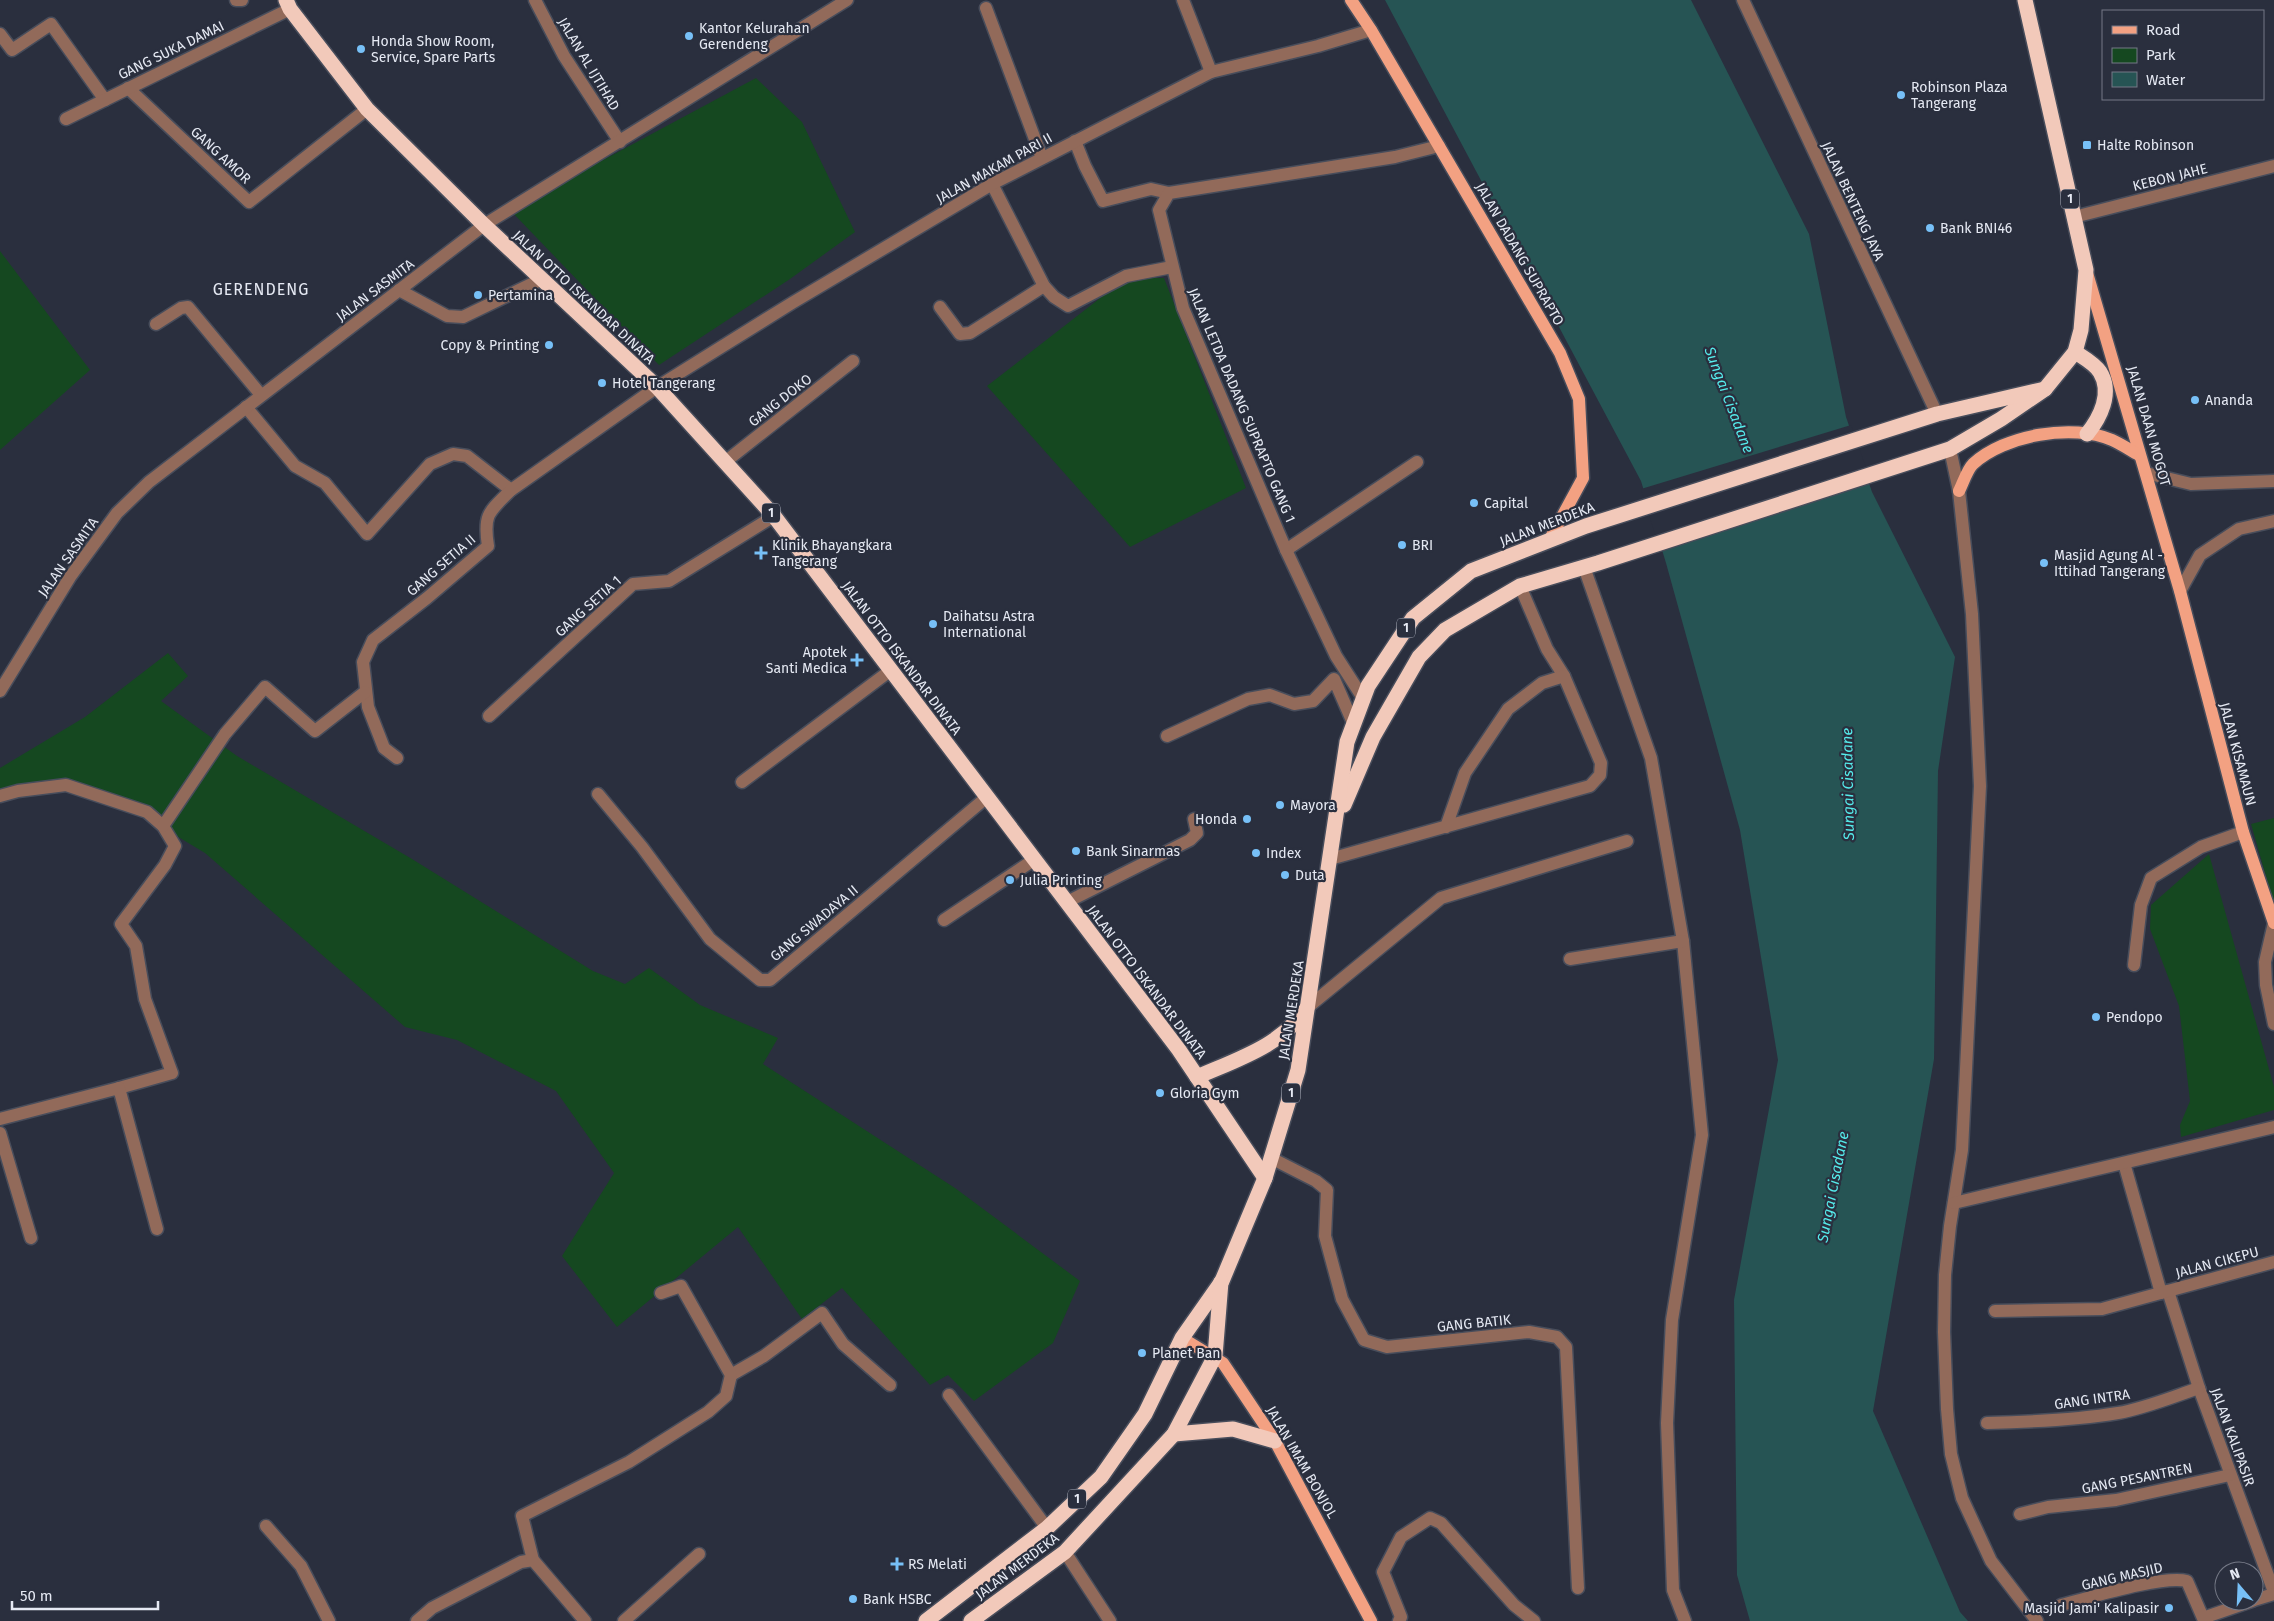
<svg xmlns="http://www.w3.org/2000/svg" width="2274" height="1621" font-family="'Fira Sans',sans-serif">
  <style>
    .green { fill: #154820 }
    .water { fill: #265454 }
    .pier { fill: #2a2f3e }
    .lines { fill: none; stroke-linecap: round; stroke-linejoin: round }
    .minor-casing { stroke: #484d5b; stroke-width: 15 }
    .major-casing { stroke: #484d5b; stroke-width: 15 }
    .highway-casing { stroke: #484d5b; stroke-width: 18 }
    .minor { stroke: #926a5a; stroke-width: 12 }
    .major { stroke: #f3a182; stroke-width: 12 }
    .highway { stroke: #f2c9ba; stroke-width: 15 }
    .poi-dot { fill: #77c0f7; stroke: #2a2f3e; stroke-width: 2 }
    .labels { text-anchor: middle; stroke-width: 4.5; stroke-linejoin: round; paint-order: stroke }
    .shield { fill: #2a2f3e; stroke: #adb1bd; stroke-width: 1 }
    .shield-label { font-size: 12px; font-weight: bold; fill: #e5e9f3 }
    .poi-label { font-size: 14px; fill: #e5e9f3; stroke: #2a2f3e; text-anchor: start }
    .street-label { font-size: 14px; fill: #e5e9f3; stroke: #2a2f3e }
    .water-label { font-size: 15px; font-style: italic; fill: #55ebeb; stroke: #2a2f3e }
    .quarter-label { font-size: 16px; letter-spacing: 1px; fill: #e5e9f3; stroke: #2a2f3e }
  </style>
  <rect width="100%" height="100%" fill="#2a2f3e"/>
  <!-- green -->
  <g class="green">
    <polygon points="756,78 802,122 855,232 790,279 659,365 510,210"/>
    <polygon points="0,251 90,370 0,450"/>
    <polygon points="1126,278 1164,278 1246,488 1130,547 987,386"/>
    <polygon points="168,653 188,676 161,701 237,756 412,859 593,971 625,984 649,968 700,1005 778,1038 763,1064 955,1188 1080,1281 1053,1343 974,1401 948,1375 930,1385 842,1288 802,1319 738,1227 617,1327 562,1256 614,1173 556,1091 457,1040 405,1027 205,853 130,808 69,790 0,800 0,768 85,717"/>
    <polygon points="2274,818 2274,904 2251,824"/>
    <polygon points="2209,854 2274,1087 2274,1110 2181,1137 2180,1125 2190,1101 2179,1006 2150,929 2151,905"/>
  </g>
  <!-- water -->
  <polygon class="water" points="1385,0 1691,0 1809,234 1846,417 1872,492 1955,657 1938,771 1934,1059 1873,1411 1960,1612 1968,1621 1750,1621 1737,1575 1734,1300 1778,1060 1740,830 1666,563 1641,481"/>
  <!-- pier -->
  <polygon class="pier" points="1851,425 1871,482 1659,547 1641,489"/>
  <g class="lines">
    <!-- minor casing -->
    <g class="minor-casing">
      <g id="minor">
        <polyline points="236,0 242,0"/>
        <polyline points="535,0 564,56 620,142"/>
        <polyline points="1183,0 1211,72"/>
        <polyline points="1743,0 1937,414"/>
        <polyline points="986,8 1042,158"/>
        <polyline points="0,34 12,50 51,24 105,100"/>
        <polyline points="128,88 249,202 367,109"/>
        <polyline points="66,119 290,9"/>
        <polyline points="1075,141 1085,166 1103,201 1151,189 1169,193"/>
        <polyline points="992,184 1044,286 1054,297 1068,306 1126,276 1172,267"/>
        <polyline points="2074,217 2274,166"/>
        <polyline points="399,290 447,316 463,317 542,279"/>
        <polyline points="940,307 960,334 970,333 1044,286"/>
        <polyline points="156,324 181,308 188,307 261,395"/>
        <polyline points="246,407 295,466 325,483 367,534 430,464 453,454 467,456 511,490"/>
        <polyline points="1950,449 1959,491 1972,614 1980,786 1962,1150 1950,1226 1945,1275 1944,1332 1947,1409 1951,1454 1962,1498 1991,1561 2037,1621"/>
        <polyline points="725,462 853,361"/>
        <polyline points="2146,473 2191,484 2274,481"/>
        <polyline points="1286,550 1417,462"/>
        <polyline points="1584,567 1651,758 1683,941 1702,1135 1672,1320 1667,1423 1673,1590 1685,1621"/>
        <polyline points="1520,586 1547,649 1564,676"/>
        <polyline points="2180,591 2200,555 2239,529 2274,521"/>
        <polyline points="0,691 70,577 117,513 149,482 484,225 847,0"/>
        <polyline points="1363,698 1336,656 1286,550 1183,308 1159,210 1169,193 1395,157 1439,146"/>
        <polyline points="489,716 633,584 669,581 774,516"/>
        <polyline points="1167,736 1248,699 1270,695 1294,704 1313,701 1334,679 1354,725"/>
        <path d="M397,758L384,748L368,707L363,662L373,640L427,598L488,546C483,514 489,512 511,490L657,387L792,303L992,184L1211,72L1318,46L1371,30"/>
        <polyline points="742,782 891,670"/>
        <polyline points="598,794 642,847 710,939 760,980 770,980 987,797"/>
        <polyline points="0,796 18,791 66,785 147,812 163,826 175,846 165,865 121,924 136,946 145,999 172,1073 119,1088"/>
        <polyline points="163,826 225,734 265,687 315,731 365,692"/>
        <polyline points="1330,859 1590,786 1600,775 1601,763 1564,676 1542,683 1508,709 1465,773 1446,827"/>
        <polyline points="1067,902 1190,840 1197,833 1194,819"/>
        <polyline points="944,920 1035,859"/>
        <polyline points="2274,923 2265,962 2266,985 2274,1024"/>
        <polyline points="1570,959 1683,941"/>
        <polyline points="2134,965 2141,905 2151,878 2201,847 2243,832"/>
        <polyline points="1308,1007 1441,898 1627,841"/>
        <polyline points="0,1119 119,1088 157,1229"/>
        <polyline points="0,1133 31,1238"/>
        <polyline points="1271,1158 1316,1181 1327,1190 1325,1236 1342,1299 1364,1340 1387,1347 1529,1332 1557,1337 1566,1347 1578,1588"/>
        <polyline points="2124,1163 2161,1293"/>
        <polyline points="1954,1203 2274,1127"/>
        <polyline points="2168,1291 2199,1388 2274,1592"/>
        <polyline points="1995,1311 2102,1309 2274,1262"/>
        <polyline points="731,1375 764,1356 822,1313 843,1344 890,1385"/>
        <polyline points="949,1395 1047,1528"/>
        <path d="M1987,1423C2030,1422 2075,1420 2118,1413C2146,1408 2172,1397 2199,1388"/>
        <polyline points="2020,1514 2048,1507 2116,1500 2230,1475"/>
        <polyline points="266,1526 301,1566 329,1621"/>
        <polyline points="1065,1552 1110,1621"/>
        <polyline points="2254,1600 2274,1594"/>
        <path d="M2061,1605C2089,1598 2162,1575 2187,1581L2203,1618L2252,1601"/>
        <polyline points="417,1621 432,1608 521,1562 533,1560"/>
        <polyline points="585,1621 533,1560 522,1516 629,1462 708,1412 726,1396 731,1375 681,1286 661,1293"/>
        <polyline points="624,1621 699,1554"/>
        <polyline points="1399,1621 1401,1617 1383,1572 1401,1537 1430,1518 1441,1523 1514,1605 1534,1621"/>
      </g>
    </g>
    <!-- major casing -->
    <g class="major-casing">
      <g id="major">
        <polyline points="1351,0 1371,30 1560,353 1579,399 1583,478 1550,539"/>
        <polyline points="2087,273 2180,591 2243,832 2274,923"/>
        <path d="M1959,491C1963,483 1967,470 1973,464C2004,435 2073,423 2112,440C2121,444 2130,450 2139,455"/>
        <polyline points="1182,1338 1223,1363 1275,1441 1371,1621"/>
      </g>
    </g>
    <!-- highway casing -->
    <g class="highway-casing">
      <g id="highway">
        <polyline points="286,0 290,9 367,109 484,225 657,387 774,516 1179,1050 1265,1178"/>
        <path d="M2075,352C2084,358 2094,363 2100,372C2113,393 2100,418 2087,434"/>
        <polyline points="1344,805 1373,737 1419,657 1445,630 1520,586 1598,563 1950,449 2001,419 2045,389 2075,352 2081,330 2086,270 2025,0"/>
        <path d="M1197,1077C1238,1059 1281,1046 1307,1008"/>
        <polyline points="1174,1434 1233,1429 1275,1441"/>
        <polyline points="926,1621 1047,1528 1101,1477 1145,1414 1182,1338 1222,1281 1265,1178 1298,1070 1347,742 1368,686 1413,618 1471,571 1586,526 1937,414 2045,389"/>
        <polyline points="971,1621 1065,1552 1174,1434 1215,1356 1221,1282"/>
      </g>
    </g>
    <!-- minor -->
    <use href="#minor" class="minor"/>
    <!-- major -->
    <use href="#major" class="major"/>
    <!-- highway -->
    <use href="#highway" class="highway"/>
  </g>
  <!-- markers -->
  <g class="poi-dot">
    <circle cx="689" cy="36" r="5"/>
    <circle cx="361" cy="49" r="5"/>
    <circle cx="1901" cy="95" r="5"/>
    <rect x="2082" y="140" width="10" height="10" rx="2.5"/>
    <circle cx="1930" cy="228" r="5"/>
    <circle cx="478" cy="295" r="5"/>
    <circle cx="549" cy="345" r="5"/>
    <circle cx="602" cy="383" r="5"/>
    <circle cx="2195" cy="400" r="5"/>
    <circle cx="1474" cy="503" r="5"/>
    <circle cx="1402" cy="545" r="5"/>
    <path d="M758.5 545.5h5v5h5v5h-5v5h-5v-5h-5v-5h5z"/>
    <circle cx="2044" cy="563" r="5"/>
    <circle cx="933" cy="624" r="5"/>
    <path d="M854.5 652.5h5v5h5v5h-5v5h-5v-5h-5v-5h5z"/>
    <circle cx="1280" cy="805" r="5"/>
    <circle cx="1247" cy="819" r="5"/>
    <circle cx="1076" cy="851" r="5"/>
    <circle cx="1256" cy="853" r="5"/>
    <circle cx="1285" cy="875" r="5"/>
    <circle cx="1010" cy="880" r="5"/>
    <circle cx="2096" cy="1017" r="5"/>
    <circle cx="1160" cy="1093" r="5"/>
    <circle cx="1142" cy="1353" r="5"/>
    <path d="M894.5 1556.5h5v5h5v5h-5v5h-5v-5h-5v-5h5z"/>
    <circle cx="853" cy="1599" r="5"/>
    <circle cx="2169" cy="1608" r="5"/>
  </g>
  <g class="labels">
    <!-- shield labels -->
    <g class="shield">
      <rect x="2061" y="189.5" width="18" height="19" rx="4"/>
      <rect x="762" y="503.5" width="18" height="19" rx="4"/>
      <rect x="1397" y="618.5" width="18" height="19" rx="4"/>
      <rect x="1282" y="1083.5" width="18" height="19" rx="4"/>
      <rect x="1068" y="1489.5" width="18" height="19" rx="4"/>
    </g>
    <g class="shield-label">
      <text x="2070" y="203">1</text>
      <text x="771" y="517">1</text>
      <text x="1406" y="632">1</text>
      <text x="1291" y="1097">1</text>
      <text x="1077" y="1503">1</text>
    </g>
    <!-- poi labels -->
    <g class="poi-label">
      <text x="699" y="33">Kantor Kelurahan<tspan x="699" dy="16">Gerendeng</tspan></text>
      <text x="371" y="46">Honda Show Room,<tspan x="371" dy="16">Service, Spare Parts</tspan></text>
      <text x="1911" y="92">Robinson Plaza<tspan x="1911" dy="16">Tangerang</tspan></text>
      <text x="2097" y="150">Halte Robinson</text>
      <text x="1940" y="233">Bank BNI46</text>
      <text x="488" y="300">Pertamina</text>
      <text x="539" y="350" text-anchor="end">Copy &amp; Printing</text>
      <text x="612" y="388">Hotel Tangerang</text>
      <text x="2205" y="405">Ananda</text>
      <text x="1484" y="508">Capital</text>
      <text x="772" y="550">Klinik Bhayangkara<tspan x="772" dy="16">Tangerang</tspan></text>
      <text x="1412" y="550">BRI</text>
      <text x="2054" y="560">Masjid Agung Al -<tspan x="2054" dy="16">Ittihad Tangerang</tspan></text>
      <text x="943" y="621">Daihatsu Astra<tspan x="943" dy="16">International</tspan></text>
      <text x="847" y="657" text-anchor="end">Apotek<tspan x="847" dy="16">Santi Medica</tspan></text>
      <text x="1290" y="810">Mayora</text>
      <text x="1237" y="824" text-anchor="end">Honda</text>
      <text x="1086" y="856">Bank Sinarmas</text>
      <text x="1266" y="858">Index</text>
      <text x="1295" y="880">Duta</text>
      <text x="1020" y="885">Julia Printing</text>
      <text x="2106" y="1022">Pendopo</text>
      <text x="1170" y="1098">Gloria Gym</text>
      <text x="1152" y="1358">Planet Ban</text>
      <text x="908" y="1569">RS Melati</text>
      <text x="863" y="1604">Bank HSBC</text>
      <text x="2159" y="1613" text-anchor="end">Masjid Jami' Kalipasir</text>
    </g>
    <!-- street labels -->
    <g class="street-label">
      <text transform="translate(171 50) rotate(-26)" y="5">GANG SUKA DAMAI</text>
      <text transform="translate(589 64) rotate(59)" y="5">JALAN AL IJTIHAD</text>
      <text transform="translate(221 155) rotate(43)" y="5">GANG AMOR</text>
      <text transform="translate(994 168) rotate(-29)" y="5">JALAN MAKAM PARI II</text>
      <text transform="translate(2170 177) rotate(-14)" y="5">KEBON JAHE</text>
      <text transform="translate(1853 201) rotate(65)" y="5">JALAN BENTENG JAYA</text>
      <text transform="translate(1520 254) rotate(60)" y="5">JALAN DADANG SUPRAPTO</text>
      <text transform="translate(375 290) rotate(-37)" y="5">JALAN SASMITA</text>
      <text transform="translate(584 297) rotate(43)" y="5">JALAN OTTO ISKANDAR DINATA</text>
      <text transform="translate(780 400) rotate(-38)" y="5">GANG DOKO</text>
      <text transform="translate(1242 405) rotate(67)" y="5">JALAN LETDA DADANG SUPRAPTO GANG 1</text>
      <text transform="translate(2149 426) rotate(74)" y="5">JALAN DAAN MOGOT</text>
      <text transform="translate(1547 524) rotate(-21)" y="5">JALAN MERDEKA</text>
      <text transform="translate(68 557) rotate(-55)" y="5">JALAN SASMITA</text>
      <text transform="translate(441 565) rotate(-41)" y="5">GANG SETIA II</text>
      <text transform="translate(588 606) rotate(-42)" y="5">GANG SETIA 1</text>
      <text transform="translate(902 658) rotate(53)" y="5">JALAN OTTO ISKANDAR DINATA</text>
      <text transform="translate(2238 754) rotate(75)" y="5">JALAN KISAMAUN</text>
      <text transform="translate(814 923) rotate(-40)" y="5">GANG SWADAYA II</text>
      <text transform="translate(1147 982) rotate(53)" y="5">JALAN OTTO ISKANDAR DINATA</text>
      <text transform="translate(1291 1010) rotate(-81)" y="5">JALAN MERDEKA</text>
      <text transform="translate(2217 1262) rotate(-15)" y="5">JALAN CIKEPU</text>
      <text transform="translate(1474 1323) rotate(-6)" y="5">GANG BATIK</text>
      <text transform="translate(2092 1399) rotate(-8)" y="5">GANG INTRA</text>
      <text transform="translate(2233 1437) rotate(70)" y="5">JALAN KALIPASIR</text>
      <text transform="translate(1302 1462) rotate(60)" y="5">JALAN IMAM BONJOL</text>
      <text transform="translate(2137 1478) rotate(-11)" y="5">GANG PESANTREN</text>
      <text transform="translate(1017 1566) rotate(-37)" y="5">JALAN MERDEKA</text>
      <text transform="translate(2122 1576) rotate(-13)" y="5">GANG MASJID</text>
    </g>
    <!-- water labels -->
    <g class="water-label">
      <text transform="translate(1729 400) rotate(69)" y="5">Sungai Cisadane</text>
      <text transform="translate(1848 784) rotate(-91)" y="5">Sungai Cisadane</text>
      <text transform="translate(1833 1187) rotate(-79)" y="5">Sungai Cisadane</text>
    </g>
    <!-- quarter labels -->
    <g class="quarter-label">
      <text x="261" y="295">GERENDENG</text>
    </g>
  </g>
  <!-- legend -->
  <rect x="2102" y="10" width="162" height="90" fill="#2a2f3e" stroke="#757986"/>
  <rect x="2112" y="26" width="25" height="8" fill="#f3a182" stroke="#757986"/>
  <text x="2146" y="35" font-size="15" fill="#e5e9f3">Road</text>
  <rect x="2112" y="48" width="25" height="15" fill="#154820" stroke="#757986"/>
  <text x="2146" y="60" font-size="15" fill="#e5e9f3">Park</text>
  <rect x="2112" y="72" width="25" height="15" fill="#265454" stroke="#757986"/>
  <text x="2146" y="85" font-size="15" fill="#e5e9f3">Water</text>
  <!-- north arrow -->
  <g transform="translate(2239 1586) rotate(341)"><circle r="24" fill="#2a2f3e" stroke="#757986"/>
  <path d="M0-4L9 19L0 12L-9 19Z" fill="#77c0f7"/>
  <text y="-8" font-size="14" font-weight="bold" text-anchor="middle" fill="#e5e9f3">N</text>
  </g>
  <!-- scale -->
  <path d="M12 1601v8h146v-8" fill="none" stroke="#e5e9f3" stroke-width="2.5"/>
  <text x="20" y="1601" font-size="15" fill="#e5e9f3" stroke="#2a2f3e" stroke-width="4" paint-order="stroke">50 m</text>
</svg>
